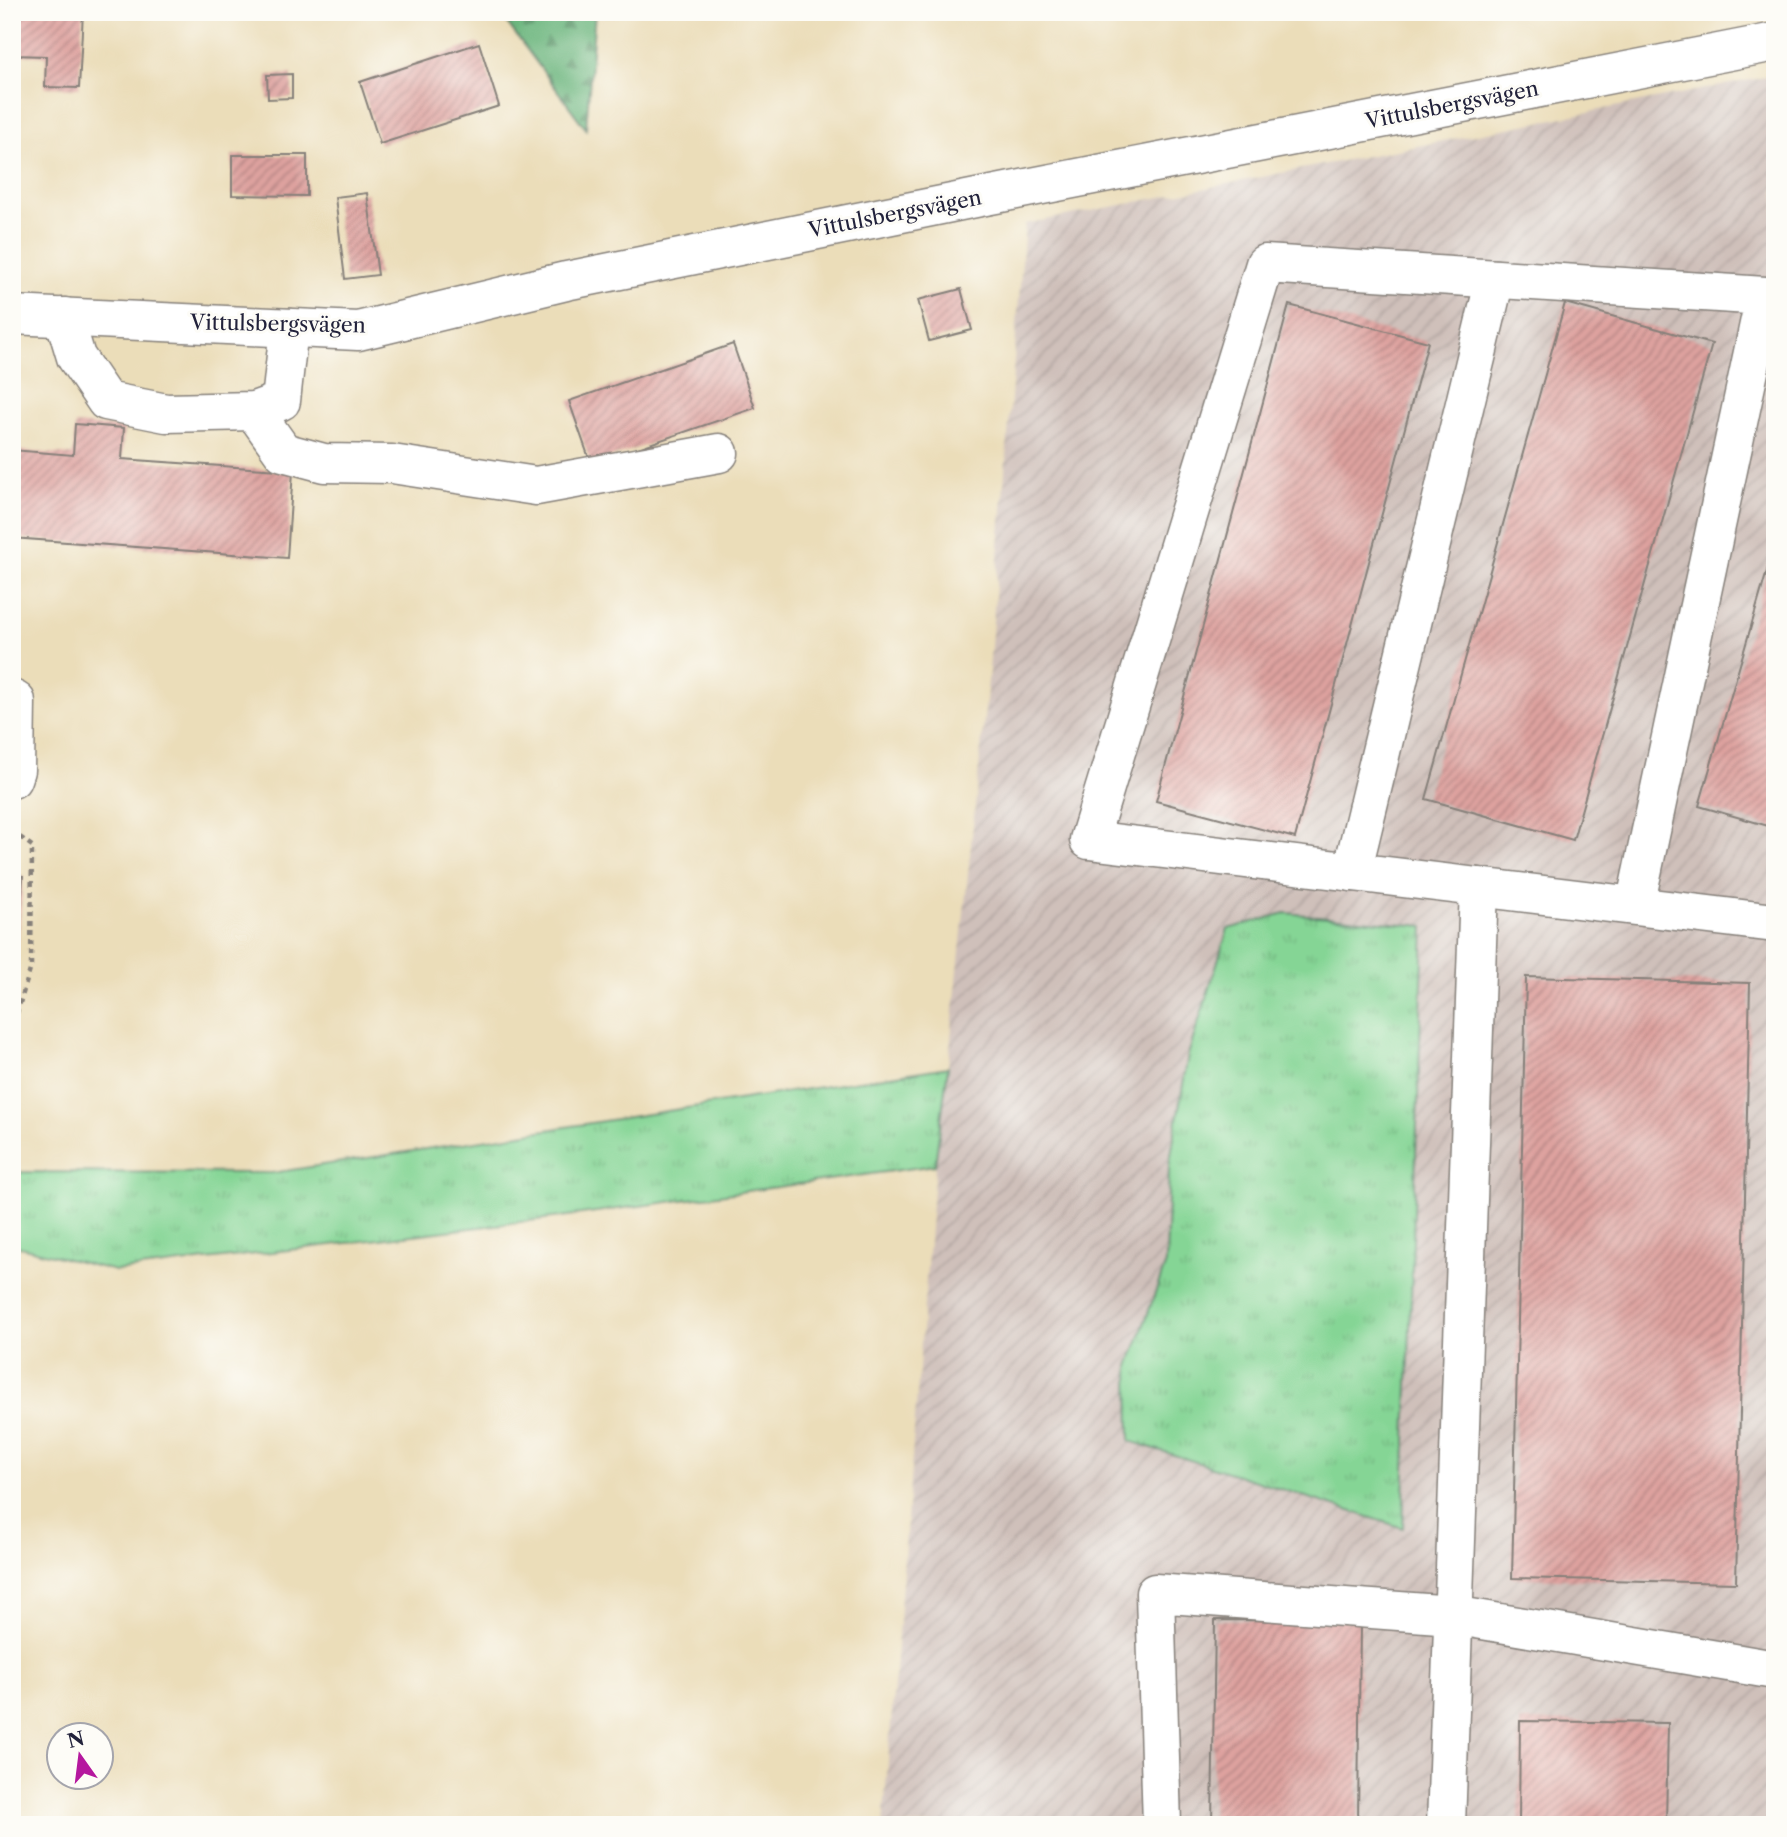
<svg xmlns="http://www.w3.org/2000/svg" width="1787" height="1837" font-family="'Libre Caslon Text',serif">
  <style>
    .industrial { fill: url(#industrial-furrows) }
    .grass { fill: url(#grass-tufts); stroke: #547c68; stroke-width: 2 }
    .forest { fill: url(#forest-firs); stroke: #476c5c; stroke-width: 2 }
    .building { fill: url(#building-hatch) }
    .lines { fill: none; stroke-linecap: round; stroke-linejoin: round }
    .minor-casing { stroke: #86807a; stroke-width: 41 }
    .path { stroke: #86807a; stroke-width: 4.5; stroke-dasharray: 5 5; stroke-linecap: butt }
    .minor { stroke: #fff; stroke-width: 38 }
    .labels { text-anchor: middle; stroke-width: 6; stroke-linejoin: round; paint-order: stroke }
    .street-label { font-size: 21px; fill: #22223b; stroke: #fdfcf7 }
  </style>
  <defs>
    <pattern id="industrial-furrows" width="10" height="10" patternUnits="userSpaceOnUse" patternTransform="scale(1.75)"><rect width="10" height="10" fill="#cfc0ba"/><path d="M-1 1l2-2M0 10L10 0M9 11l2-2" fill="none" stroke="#b1a5a1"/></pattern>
    <pattern id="grass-tufts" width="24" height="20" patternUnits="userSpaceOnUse" patternTransform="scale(1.75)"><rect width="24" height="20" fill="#85d595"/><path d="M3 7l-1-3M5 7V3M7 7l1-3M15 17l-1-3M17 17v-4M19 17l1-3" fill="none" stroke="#73b781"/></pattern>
    <pattern id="forest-firs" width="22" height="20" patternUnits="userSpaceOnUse" patternTransform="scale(1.75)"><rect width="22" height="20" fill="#6cb67e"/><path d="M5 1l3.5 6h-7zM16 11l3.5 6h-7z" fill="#589468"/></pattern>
    <pattern id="building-hatch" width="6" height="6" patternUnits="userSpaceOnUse" patternTransform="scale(1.75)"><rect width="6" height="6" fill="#dea29f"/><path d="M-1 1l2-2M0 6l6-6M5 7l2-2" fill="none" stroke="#b48483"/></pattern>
  </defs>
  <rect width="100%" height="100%" fill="#fdfcf7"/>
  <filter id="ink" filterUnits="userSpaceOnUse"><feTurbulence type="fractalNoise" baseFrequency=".0143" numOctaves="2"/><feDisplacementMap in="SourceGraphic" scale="14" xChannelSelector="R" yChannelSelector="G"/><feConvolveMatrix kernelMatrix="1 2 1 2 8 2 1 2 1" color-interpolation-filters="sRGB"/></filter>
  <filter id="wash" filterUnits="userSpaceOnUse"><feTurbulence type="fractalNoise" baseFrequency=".00686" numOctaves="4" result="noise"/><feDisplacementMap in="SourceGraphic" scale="28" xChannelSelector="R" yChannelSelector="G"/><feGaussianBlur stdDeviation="1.57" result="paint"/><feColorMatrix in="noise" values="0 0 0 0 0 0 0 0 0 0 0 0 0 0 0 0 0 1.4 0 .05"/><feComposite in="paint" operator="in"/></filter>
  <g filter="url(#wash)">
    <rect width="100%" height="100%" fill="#ebddb9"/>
    <!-- industrial -->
    <polygon class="industrial" points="1775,75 1775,1825 883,1825 935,1165 948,1067 989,671 1025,224"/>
    <!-- grass -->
    <g class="grass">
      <polygon points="1285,913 1424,926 1403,1528 1130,1441 1129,1366 1166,1263 1169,1167 1188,1055 1228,929"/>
      <polygon points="948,1067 935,1165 553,1218 115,1271 12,1245 12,1172 272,1173"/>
    </g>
    <!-- forest -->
    <polygon class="forest" points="491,12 595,12 586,129 502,16"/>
    <g id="blocks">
      <!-- building -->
      <g class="building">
        <polygon points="14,12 83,12 79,88 45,87 46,56 12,55"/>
        <polygon points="479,43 499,106 380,144 360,82"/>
        <polygon points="292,74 292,98 268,99 267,75"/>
        <polygon points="232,155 307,155 307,196 232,195"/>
        <polygon points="367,193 378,275 345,279 335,197"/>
        <polygon points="961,289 972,330 929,341 918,300"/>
        <polygon points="1565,303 1712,344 1573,840 1426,799"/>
        <polygon points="1289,305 1428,342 1295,838 1156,801"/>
        <polygon points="733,344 755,408 591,464 569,401"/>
        <polygon points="75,424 124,428 122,459 293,471 287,558 12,538 12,450 73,455"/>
        <polygon points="1774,547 1775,547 1775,828 1699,806"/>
        <polygon points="12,875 23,876 14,1002 12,1002"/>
        <polygon points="1526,977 1750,983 1736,1583 1512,1578"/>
        <polygon points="1215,1620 1360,1621 1358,1825 1212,1825"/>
        <polygon points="1520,1721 1668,1723 1666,1825 1519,1825"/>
      </g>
    </g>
  </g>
  <g filter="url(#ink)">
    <use href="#blocks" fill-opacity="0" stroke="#86807a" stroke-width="2"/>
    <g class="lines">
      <!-- minor casing -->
      <g class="minor-casing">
        <g id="minor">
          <polyline points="12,315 358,331 566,281 986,196 1775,42"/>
          <polyline points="64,317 76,357 106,401 166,413 254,411 281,401 289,328"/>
          <polyline points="254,411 283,452 324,463 392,464 536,486 719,453"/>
          <polyline points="12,699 16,701 15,770 12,779"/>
          <polyline points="1352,872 1495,279"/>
          <polyline points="1635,906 1765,296 1265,264 1089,840 1775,923"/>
          <polyline points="1162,1825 1155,1593 1453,1615 1775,1670"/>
          <polyline points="1446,1825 1479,887"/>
        </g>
      </g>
      <!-- path -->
      <polyline class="path" points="12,831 32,846 31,967 12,1029"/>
      <!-- minor -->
      <use href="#minor" class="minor"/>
    </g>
  </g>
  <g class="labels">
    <!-- street labels -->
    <g class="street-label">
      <text transform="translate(1452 105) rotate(-11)" y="7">Vittulsbergsvägen</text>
      <text transform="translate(895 214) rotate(-11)" y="7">Vittulsbergsvägen</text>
      <text transform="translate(278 324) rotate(1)" y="7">Vittulsbergsvägen</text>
    </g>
  </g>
  <!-- margin -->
  <rect width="1787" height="1837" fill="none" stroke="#fdfcf7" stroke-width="42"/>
  <!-- north arrow -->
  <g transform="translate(80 1756) rotate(346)"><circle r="33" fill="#fdfcf7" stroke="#a5a5ac" stroke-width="2"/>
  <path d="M0-5L12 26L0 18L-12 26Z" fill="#b5179e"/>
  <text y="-10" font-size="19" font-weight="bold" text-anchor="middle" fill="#22223b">N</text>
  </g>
</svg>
